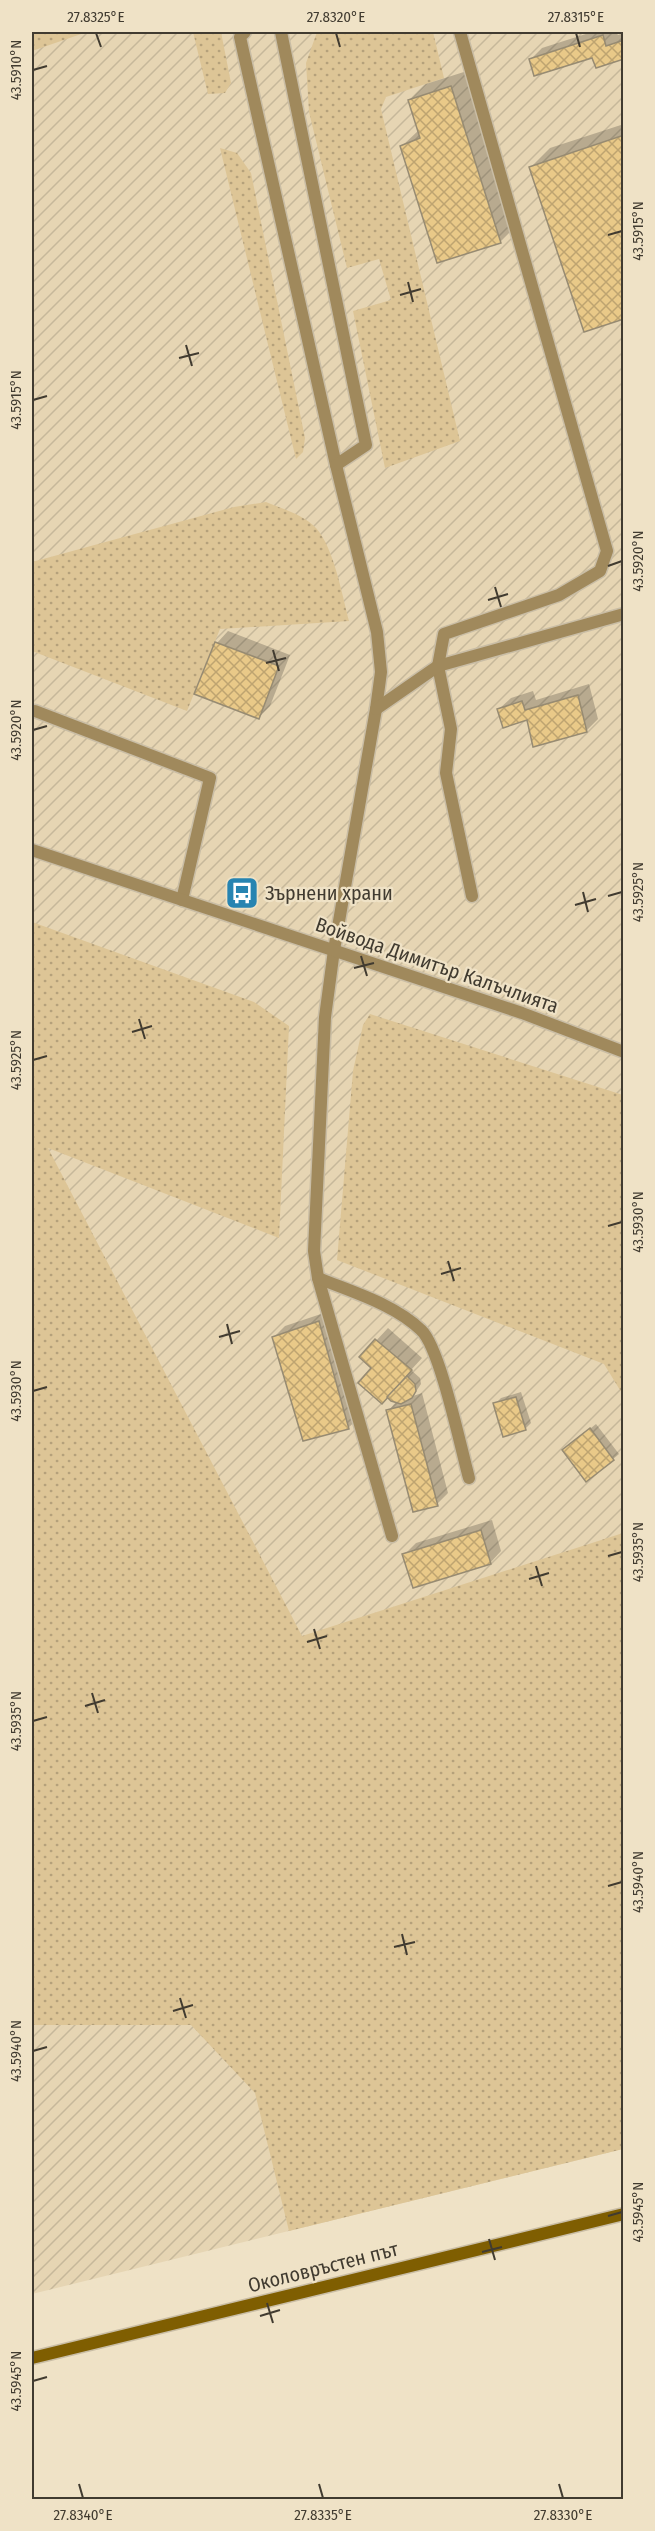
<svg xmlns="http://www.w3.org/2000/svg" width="655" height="2531" font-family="'Fira Sans Condensed',sans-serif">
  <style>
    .industrial { fill: url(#industrial-furrows) }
    .grass { fill: url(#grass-dots) }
    .shadow { fill: #0003 }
    .building { fill: url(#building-cross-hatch); stroke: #978b72; stroke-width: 1.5 }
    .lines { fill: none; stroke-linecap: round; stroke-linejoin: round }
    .lane-casing { stroke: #c9bda5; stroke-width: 15 }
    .street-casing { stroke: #c9bda5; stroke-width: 15 }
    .secondary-casing { stroke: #c9bda5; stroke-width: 15 }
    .lane { stroke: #a0895c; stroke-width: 12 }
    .street { stroke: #a0895c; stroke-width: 12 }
    .secondary { stroke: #7f5e01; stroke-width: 12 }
    .ticks { fill: none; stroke: #413b30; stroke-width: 2 }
    .labels { text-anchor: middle; stroke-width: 4.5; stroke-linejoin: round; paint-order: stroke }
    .poi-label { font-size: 20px; fill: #413b30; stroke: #efe2c6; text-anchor: start }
    .street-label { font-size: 20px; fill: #413b30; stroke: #efe2c6 }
    .neatline { fill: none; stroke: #413b30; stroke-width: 2 }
    .ticks-label { font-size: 15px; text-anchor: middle; fill: #413b30 }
  </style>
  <defs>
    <pattern id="industrial-furrows" width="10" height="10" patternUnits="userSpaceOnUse" patternTransform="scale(1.5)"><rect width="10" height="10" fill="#e6d5b3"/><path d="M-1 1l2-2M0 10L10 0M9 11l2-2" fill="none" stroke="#c6b89a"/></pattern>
    <pattern id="grass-dots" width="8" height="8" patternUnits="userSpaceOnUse" patternTransform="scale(1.5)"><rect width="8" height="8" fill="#ddc596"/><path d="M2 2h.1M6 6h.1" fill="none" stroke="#b5a17b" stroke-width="1.8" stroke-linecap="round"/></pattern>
    <pattern id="building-cross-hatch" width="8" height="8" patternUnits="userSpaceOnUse" patternTransform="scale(1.5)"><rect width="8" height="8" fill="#e9c988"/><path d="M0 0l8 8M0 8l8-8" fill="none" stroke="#bea470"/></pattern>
  </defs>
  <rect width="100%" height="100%" fill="#efe2c6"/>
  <!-- industrial -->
  <polygon class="industrial" points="32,32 624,32 623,2149 32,2294"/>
  <!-- grass -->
  <g class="grass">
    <polygon points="32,32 87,32 32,51"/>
    <polygon points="193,32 221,32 231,83 225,93 208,94"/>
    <polygon points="317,32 433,32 444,78 386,97 381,109 460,441 385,468 353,311 391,300 379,259 347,268 309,112 306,63"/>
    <polygon points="220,148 237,153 251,173 305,438 303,452 296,459"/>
    <path d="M266,502C283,509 304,515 316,528C334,548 342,595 349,621L220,629L187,711L32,651V562L234,507Z"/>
    <polygon points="32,922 254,1002 289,1026 279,1238 48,1148 302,1636 623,1533 623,2149 289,2231 255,2093 191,2025 32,2025"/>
    <polygon points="370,1014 623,1095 623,1395 604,1364 337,1260 353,1071 363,1025"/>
  </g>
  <!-- shadow -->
  <g class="shadow">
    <polygon points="592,32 616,32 618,35 624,33 624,58 593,56 530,60 542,48"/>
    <polygon points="467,71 516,226 500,242 402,146 419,130 410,100 426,84"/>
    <polygon points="624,124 624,317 531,167 550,148"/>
    <polygon points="228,631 290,655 270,706 259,717 196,693 217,643"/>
    <polygon points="589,684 598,719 586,731 528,718 499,709 511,698 533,691 536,700"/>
    <polygon points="330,1311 360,1417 348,1428 274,1337 285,1326"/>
    <polygon points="388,1328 422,1358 411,1370 420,1378 421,1384 413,1396 422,1393 448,1493 437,1504 388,1411 397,1401 373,1368 361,1357"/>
    <polygon points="521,1392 531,1423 525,1429 495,1404 501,1398"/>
    <polygon points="596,1424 619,1454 613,1459 564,1450"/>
    <polygon points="492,1520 501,1551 490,1563 404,1555 416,1543"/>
  </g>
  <!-- building -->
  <g class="building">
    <polygon points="603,35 606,46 624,40 624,59 596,68 592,58 534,76 529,59"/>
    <polygon points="451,86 501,243 437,263 400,146 420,138 408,100"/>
    <polygon points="624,135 624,319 584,332 529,167"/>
    <polygon points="215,642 279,666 259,719 194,694"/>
    <polygon points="578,695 587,732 533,747 527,720 503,728 497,709 522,701 525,710"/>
    <polygon points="319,1321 349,1429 303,1441 272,1337"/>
    <polygon points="375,1339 412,1370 382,1404 358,1383 371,1368 359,1357"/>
    <polygon points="407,1376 415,1384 416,1391 412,1398 401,1404 391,1401 387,1397"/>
    <polygon points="516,1397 526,1430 503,1437 493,1403"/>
    <polygon points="411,1404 438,1506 413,1512 386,1410"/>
    <polygon points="590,1428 614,1460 586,1482 562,1450"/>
    <polygon points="481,1530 491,1564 413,1588 402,1554"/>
  </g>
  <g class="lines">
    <!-- lane casing -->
    <g class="lane-casing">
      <g id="lane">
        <polyline points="245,32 240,37 336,465 377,632 381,672 376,709 334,950 325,1017 314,1251 318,1278 392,1536"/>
        <polyline points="281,32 366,445 336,465"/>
        <polyline points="460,32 607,551 600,571 559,595 444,634 438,666 451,729 446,773 472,896"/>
        <polyline points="376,709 438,666 624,614"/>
        <polyline points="35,711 210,778 182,900"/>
        <path d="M318,1278C352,1292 394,1304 421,1330C440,1347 461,1449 469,1478"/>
      </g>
    </g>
    <!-- street casing -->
    <g class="street-casing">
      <polyline id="street" points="32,850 522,1013 624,1052"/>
    </g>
    <!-- secondary casing -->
    <g class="secondary-casing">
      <polyline id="secondary" points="32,2358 624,2214"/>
    </g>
    <!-- lane -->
    <use href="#lane" class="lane"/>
    <!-- street -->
    <use href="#street" class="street"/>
    <!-- secondary -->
    <use href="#secondary" class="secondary"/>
  </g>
  <!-- ticks -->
  <path class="ticks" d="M96,33L101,47M336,33L340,47M576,33L580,47M33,70L47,66M608,235L622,231M408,282L413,302M400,295L421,289M186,345L192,366M179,358L199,353M33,400L47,396M608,566L622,561M495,587L501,607M488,600L508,594M273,650L279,671M266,663L286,658M33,730L47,726M583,892L588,912M608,896L622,892M575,905L596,899M361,956L367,976M354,968L374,963M139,1019L145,1039M132,1032L152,1026M33,1060L47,1056M608,1226L622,1222M448,1261L454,1281M441,1274L461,1268M227,1324L232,1344M219,1337L240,1331M33,1391L47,1387M608,1556L622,1552M536,1566L542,1586M529,1579L549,1573M314,1629L320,1649M307,1642L327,1636M92,1693L98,1713M85,1706L105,1700M33,1721L47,1717M608,1886L622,1882M402,1934L407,1955M394,1947L415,1942M180,1998L186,2018M173,2011L193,2005M33,2051L47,2047M608,2216L622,2212M489,2239L495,2260M482,2252L502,2247M267,2303L273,2323M260,2316L280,2310M33,2381L47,2377M79,2484L83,2498M319,2484L323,2498M559,2484L563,2498"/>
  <!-- icons -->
  <defs>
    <g id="bus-square" transform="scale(1.725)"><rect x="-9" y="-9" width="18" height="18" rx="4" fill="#2784b1" stroke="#efe2c6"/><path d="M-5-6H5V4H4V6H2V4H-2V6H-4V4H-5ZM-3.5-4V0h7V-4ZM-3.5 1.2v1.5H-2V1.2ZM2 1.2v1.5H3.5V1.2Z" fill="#fff"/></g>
  </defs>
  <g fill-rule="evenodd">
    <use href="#bus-square" x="242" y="893"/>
  </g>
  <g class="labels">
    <!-- poi labels -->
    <g class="poi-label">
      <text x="265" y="900">Зърнени храни</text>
    </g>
    <!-- street labels -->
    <g class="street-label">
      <text transform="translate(437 965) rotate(19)" y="7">Войвода Димитър Калъчлията</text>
      <text transform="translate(323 2267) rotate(-14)" y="7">Околовръстен път</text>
    </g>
  </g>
  <!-- border -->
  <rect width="655" height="2531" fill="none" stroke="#efe2c6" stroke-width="66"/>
  <rect x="33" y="33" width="589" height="2465" class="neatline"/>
  <g class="ticks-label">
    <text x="96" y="22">27.8325°E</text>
    <text x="336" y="22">27.8320°E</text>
    <text x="576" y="22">27.8315°E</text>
    <text transform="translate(16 70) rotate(-90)" y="5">43.5910°N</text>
    <text transform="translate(638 231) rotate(-90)" y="5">43.5915°N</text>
    <text transform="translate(16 400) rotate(-90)" y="5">43.5915°N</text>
    <text transform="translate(638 561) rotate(-90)" y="5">43.5920°N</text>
    <text transform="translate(16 730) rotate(-90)" y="5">43.5920°N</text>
    <text transform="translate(638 892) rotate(-90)" y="5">43.5925°N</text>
    <text transform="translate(16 1060) rotate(-90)" y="5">43.5925°N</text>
    <text transform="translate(638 1222) rotate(-90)" y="5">43.5930°N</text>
    <text transform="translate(16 1391) rotate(-90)" y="5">43.5930°N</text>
    <text transform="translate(638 1552) rotate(-90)" y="5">43.5935°N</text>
    <text transform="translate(16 1721) rotate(-90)" y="5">43.5935°N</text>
    <text transform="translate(638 1882) rotate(-90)" y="5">43.5940°N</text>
    <text transform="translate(16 2051) rotate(-90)" y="5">43.5940°N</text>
    <text transform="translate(638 2212) rotate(-90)" y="5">43.5945°N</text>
    <text transform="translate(16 2381) rotate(-90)" y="5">43.5945°N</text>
    <text x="83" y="2520">27.8340°E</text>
    <text x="323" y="2520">27.8335°E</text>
    <text x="563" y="2520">27.8330°E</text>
  </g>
</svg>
